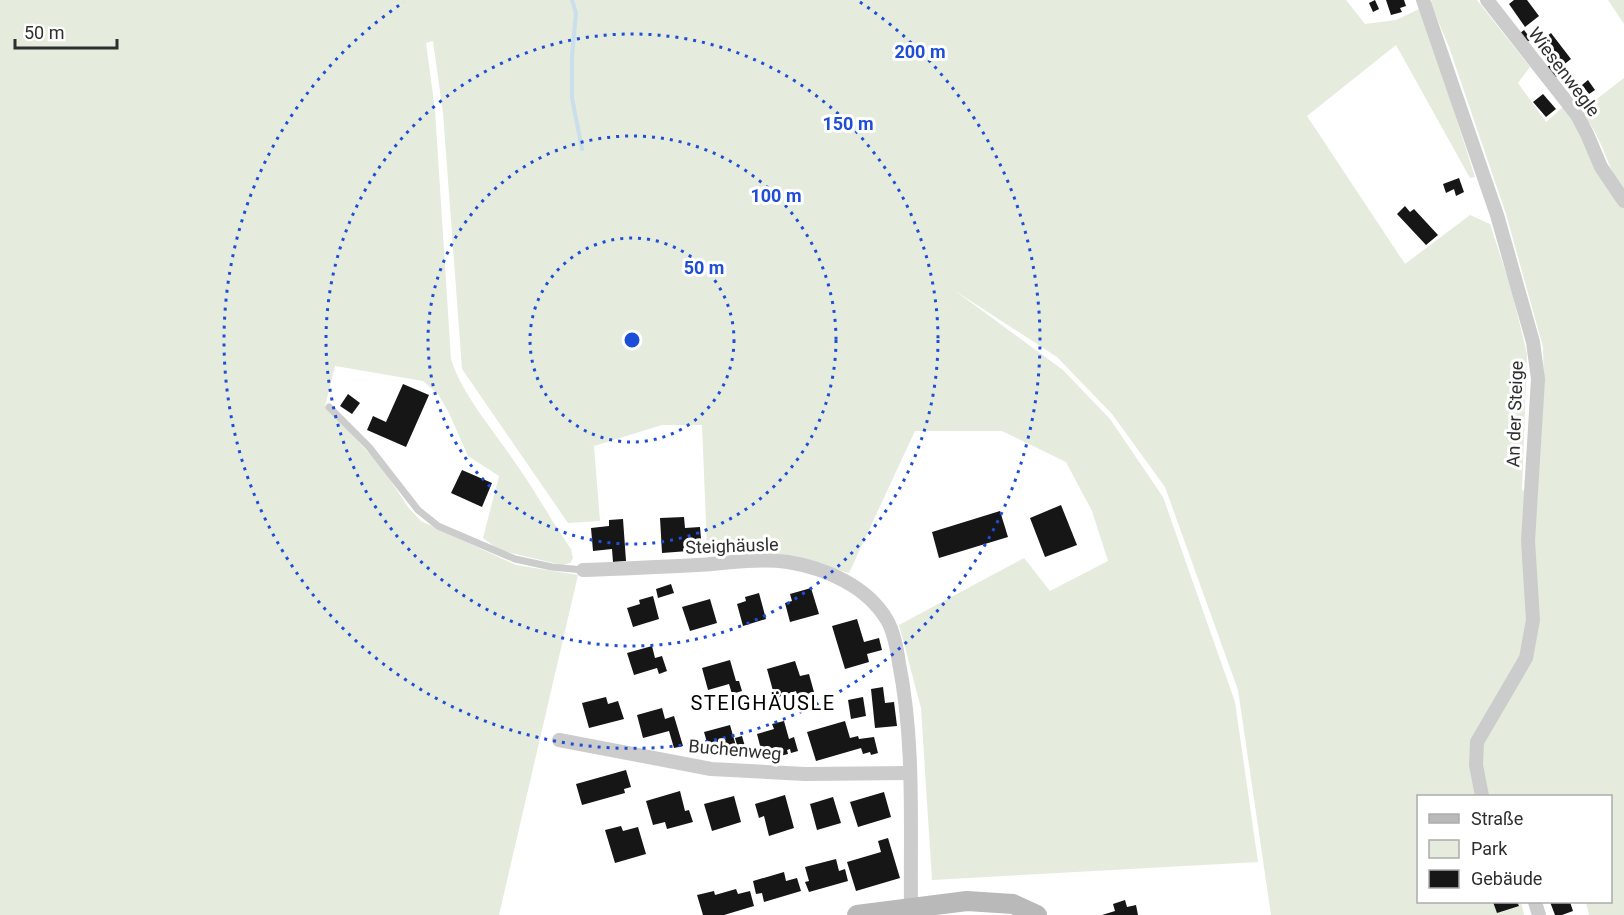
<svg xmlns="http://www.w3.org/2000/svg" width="1624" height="915" font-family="Roboto,sans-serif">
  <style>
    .green { fill: #e5ebdd }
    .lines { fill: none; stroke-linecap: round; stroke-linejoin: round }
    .stream { stroke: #cadeeb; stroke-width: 4 }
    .building { fill: #161616 }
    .lane { stroke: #ccc; stroke-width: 7 }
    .street { stroke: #ccc; stroke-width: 14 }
    .secondary { stroke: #b9b9b9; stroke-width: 20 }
    .ring { fill: none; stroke: #1d4ed8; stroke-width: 3; stroke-dasharray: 3 6 }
    .labels { text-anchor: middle; stroke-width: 6; stroke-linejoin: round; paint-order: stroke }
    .street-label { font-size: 18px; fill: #2f2f2f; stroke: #fff }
    .neighbourhood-label { font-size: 20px; letter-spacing: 1.5px; fill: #000; stroke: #fff }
    .centre { fill: #1d4ed8; stroke: #fff; stroke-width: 3 }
    .ring-label { font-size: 18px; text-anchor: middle; font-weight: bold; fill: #1d4ed8; stroke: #fff; stroke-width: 6; stroke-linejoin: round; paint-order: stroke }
  </style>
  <rect width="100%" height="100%" fill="#fff"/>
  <!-- green -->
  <g class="green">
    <path d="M0,0H1346L1365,24L1396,20L1421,8L1475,177L1470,178L1396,45L1307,116L1405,264L1470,215L1490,224L1511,288L1527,354L1522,490L1536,495L1544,380L1543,347L1506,214L1449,47L1430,2L1432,0H1477L1530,67L1518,83L1546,122L1563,107L1573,117L1624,204V915H1589L1586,902H1610V796H1418V902H1521L1524,915H1271L1238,690L1165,487L1112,414L1057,357L954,290L1063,370L1110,419L1163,497L1235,702L1258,862L932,880L921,708L899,625L1024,558L1050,591L1108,561L1092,511L1066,462L1002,431H915L849,573L787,557L707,546L702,425H662L594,446L600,521L568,523L462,369L443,113L433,41L426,43L435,110L451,359C462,395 495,432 516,464C536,492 552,522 571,549L573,558L570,563L562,565L499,550L483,538L499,476L468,456L449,413L438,394L423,381L335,366L325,406L381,466L408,507L421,521L516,565L578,575L499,915H0Z"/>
    <polygon points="1608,0 1624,0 1624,24"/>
    <path d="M1624,78V194C1606,166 1603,135 1580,112Z"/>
  </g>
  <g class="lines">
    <!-- stream -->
    <polyline class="stream" points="572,0 576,13 572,56 572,98 582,149"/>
  </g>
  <!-- building -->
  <g class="building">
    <polygon points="1375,0 1379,9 1373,12 1369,3"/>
    <polygon points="1386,0 1404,0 1406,6 1400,8 1402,12 1391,15"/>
    <polygon points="1514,0 1527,0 1539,16 1525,27 1509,4"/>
    <polygon points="1524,30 1531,39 1526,43 1519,34"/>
    <polygon points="1551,33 1571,59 1562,66 1565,70 1554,79 1546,68 1552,63 1537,44"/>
    <polygon points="1588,80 1595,90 1589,94 1582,85"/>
    <polygon points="1543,94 1556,109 1546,117 1533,102"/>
    <polygon points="1459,178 1464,192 1456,196 1454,189 1446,193 1443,184"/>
    <polygon points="1405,206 1410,212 1414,209 1438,235 1426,245 1397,214"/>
    <polygon points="403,384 429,395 406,447 367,430 373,416 386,422"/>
    <polygon points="348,394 360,403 352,414 340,406"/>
    <polygon points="462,470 492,483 482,507 451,493"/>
    <polygon points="1061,505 1077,545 1045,557 1030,518"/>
    <polygon points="1000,511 1008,537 939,558 932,532"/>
    <polygon points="684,517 685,528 700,527 702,550 662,553 660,518"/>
    <polygon points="623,519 626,561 613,562 612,549 593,551 591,528 609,526 609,520"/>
    <polygon points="671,584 674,593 658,598 656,589"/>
    <polygon points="811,588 819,614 790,622 785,603 792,601 790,594"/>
    <polygon points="759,593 766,619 743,626 737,604 746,601 745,597"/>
    <polygon points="653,596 659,619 633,627 627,608 640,604 639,600"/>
    <polygon points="710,599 717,623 690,631 682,607"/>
    <polygon points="857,619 864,642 879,638 882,650 867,654 869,662 845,669 832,626"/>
    <polygon points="652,646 655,658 662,656 667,671 659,674 657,668 634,675 627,653"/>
    <polygon points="730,660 736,681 739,681 742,691 732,694 729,684 708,690 702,668"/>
    <polygon points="795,661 800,676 809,674 814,692 797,697 796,691 775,698 767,669"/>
    <polygon points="883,687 885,703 894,702 897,726 875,728 871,689"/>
    <polygon points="606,697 608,704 618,701 624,719 589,728 582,703"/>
    <polygon points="863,697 866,716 851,719 848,700"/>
    <polygon points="662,708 665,719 674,716 683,746 674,748 669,731 643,738 637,715"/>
    <polygon points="784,721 789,739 794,737 798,751 791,753 790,749 787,750 788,754 780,756 779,752 763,757 757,734 774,729 772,724"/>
    <polygon points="845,721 850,738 858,736 859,739 874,737 878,753 871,755 870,752 863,754 861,748 816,761 807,732"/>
    <polygon points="730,725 736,746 726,749 727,753 722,755 720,750 710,753 704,732"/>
    <polygon points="742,736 746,750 739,752 735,738"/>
    <polygon points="626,770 631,787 624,789 625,793 582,805 576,784"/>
    <polygon points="680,791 685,811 689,810 693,822 667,829 665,822 653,825 646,801"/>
    <polygon points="884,792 891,817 858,827 850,802"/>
    <polygon points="785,795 794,828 769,836 764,816 759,818 755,804"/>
    <polygon points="734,796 741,822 712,831 704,804"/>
    <polygon points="833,797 841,823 817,830 810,804"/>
    <polygon points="621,826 623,831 638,827 646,854 615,863 605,830"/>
    <polygon points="888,838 900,878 856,891 847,862 881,852 878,841"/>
    <polygon points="836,859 839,871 845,869 848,881 809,892 805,882 809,881 805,867"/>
    <polygon points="784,872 786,881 797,878 801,891 764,902 762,893 756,894 753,881"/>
    <polygon points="736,889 738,894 750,891 754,906 724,915 703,915 697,895 714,891 715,895"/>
    <polygon points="1125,900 1127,907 1136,905 1138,915 1102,915 1115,911 1113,904"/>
    <polygon points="1493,902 1517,902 1519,906 1497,913"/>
    <polygon points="1550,902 1570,902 1573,911 1562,915 1555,915"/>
  </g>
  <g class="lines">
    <!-- lane -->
    <polyline class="lane" points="329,407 369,447 418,510 438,526 515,559 552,567 583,570"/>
    <!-- street -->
    <g class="street">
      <polyline points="1423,0 1497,215 1533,342 1538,379 1528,541 1533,620 1526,658 1477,742 1476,765 1482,796"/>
      <polyline points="1487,0 1577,115 1587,134 1601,167 1624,201"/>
      <path d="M583,570C621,569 659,567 697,565C727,563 758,558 788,562C825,568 867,586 887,620C894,632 897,649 899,663C915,743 910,827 911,908"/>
      <polyline points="559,740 711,769 805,774 910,773"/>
      <polyline points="1535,902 1539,915"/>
    </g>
    <!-- secondary -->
    <polyline class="secondary" points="857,915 967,901 1013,904 1037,915"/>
  </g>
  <!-- distance rings -->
  <g class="ring">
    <circle cx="632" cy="340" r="102"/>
    <circle cx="632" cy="340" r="204"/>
    <circle cx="632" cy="340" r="306"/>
    <path d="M860 2A408 408 0 1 1 404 2"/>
  </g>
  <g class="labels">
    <!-- street labels -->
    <g class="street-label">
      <text transform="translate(1564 72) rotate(53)" y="6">Wiesenwegle</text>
      <text transform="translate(1515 414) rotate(-88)" y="6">An der Steige</text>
      <text transform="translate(732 546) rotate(-2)" y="6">Steighäusle</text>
      <text transform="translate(735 750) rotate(5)" y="6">Buchenweg</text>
    </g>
    <!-- neighbourhood labels -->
    <g class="neighbourhood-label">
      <text x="763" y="710">STEIGHÄUSLE</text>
    </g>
  </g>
  <circle cx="632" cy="340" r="9" class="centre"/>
  <g class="ring-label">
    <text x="920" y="58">200 m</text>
    <text x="848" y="130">150 m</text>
    <text x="776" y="202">100 m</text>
    <text x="704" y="274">50 m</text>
  </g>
  <!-- legend -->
  <rect x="1417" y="795" width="195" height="108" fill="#ffffff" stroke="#acacac" stroke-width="1.5"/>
  <rect x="1429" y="814" width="30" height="9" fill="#b9b9b9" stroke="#acacac" stroke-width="1.5"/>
  <text x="1471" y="825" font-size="18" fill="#2f2f2f">Straße</text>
  <rect x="1429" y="840" width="30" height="18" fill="#e5ebdd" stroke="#acacac" stroke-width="1.5"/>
  <text x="1471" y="855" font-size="18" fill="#2f2f2f">Park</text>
  <rect x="1429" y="870" width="30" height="18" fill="#161616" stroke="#acacac" stroke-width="1.5"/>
  <text x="1471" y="885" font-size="18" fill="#2f2f2f">Gebäude</text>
  <!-- scale -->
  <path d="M15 39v9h102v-9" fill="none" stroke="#2f2f2f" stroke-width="3"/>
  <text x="24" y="39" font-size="18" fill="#2f2f2f" stroke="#ffffff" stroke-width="4.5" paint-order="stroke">50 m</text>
</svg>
